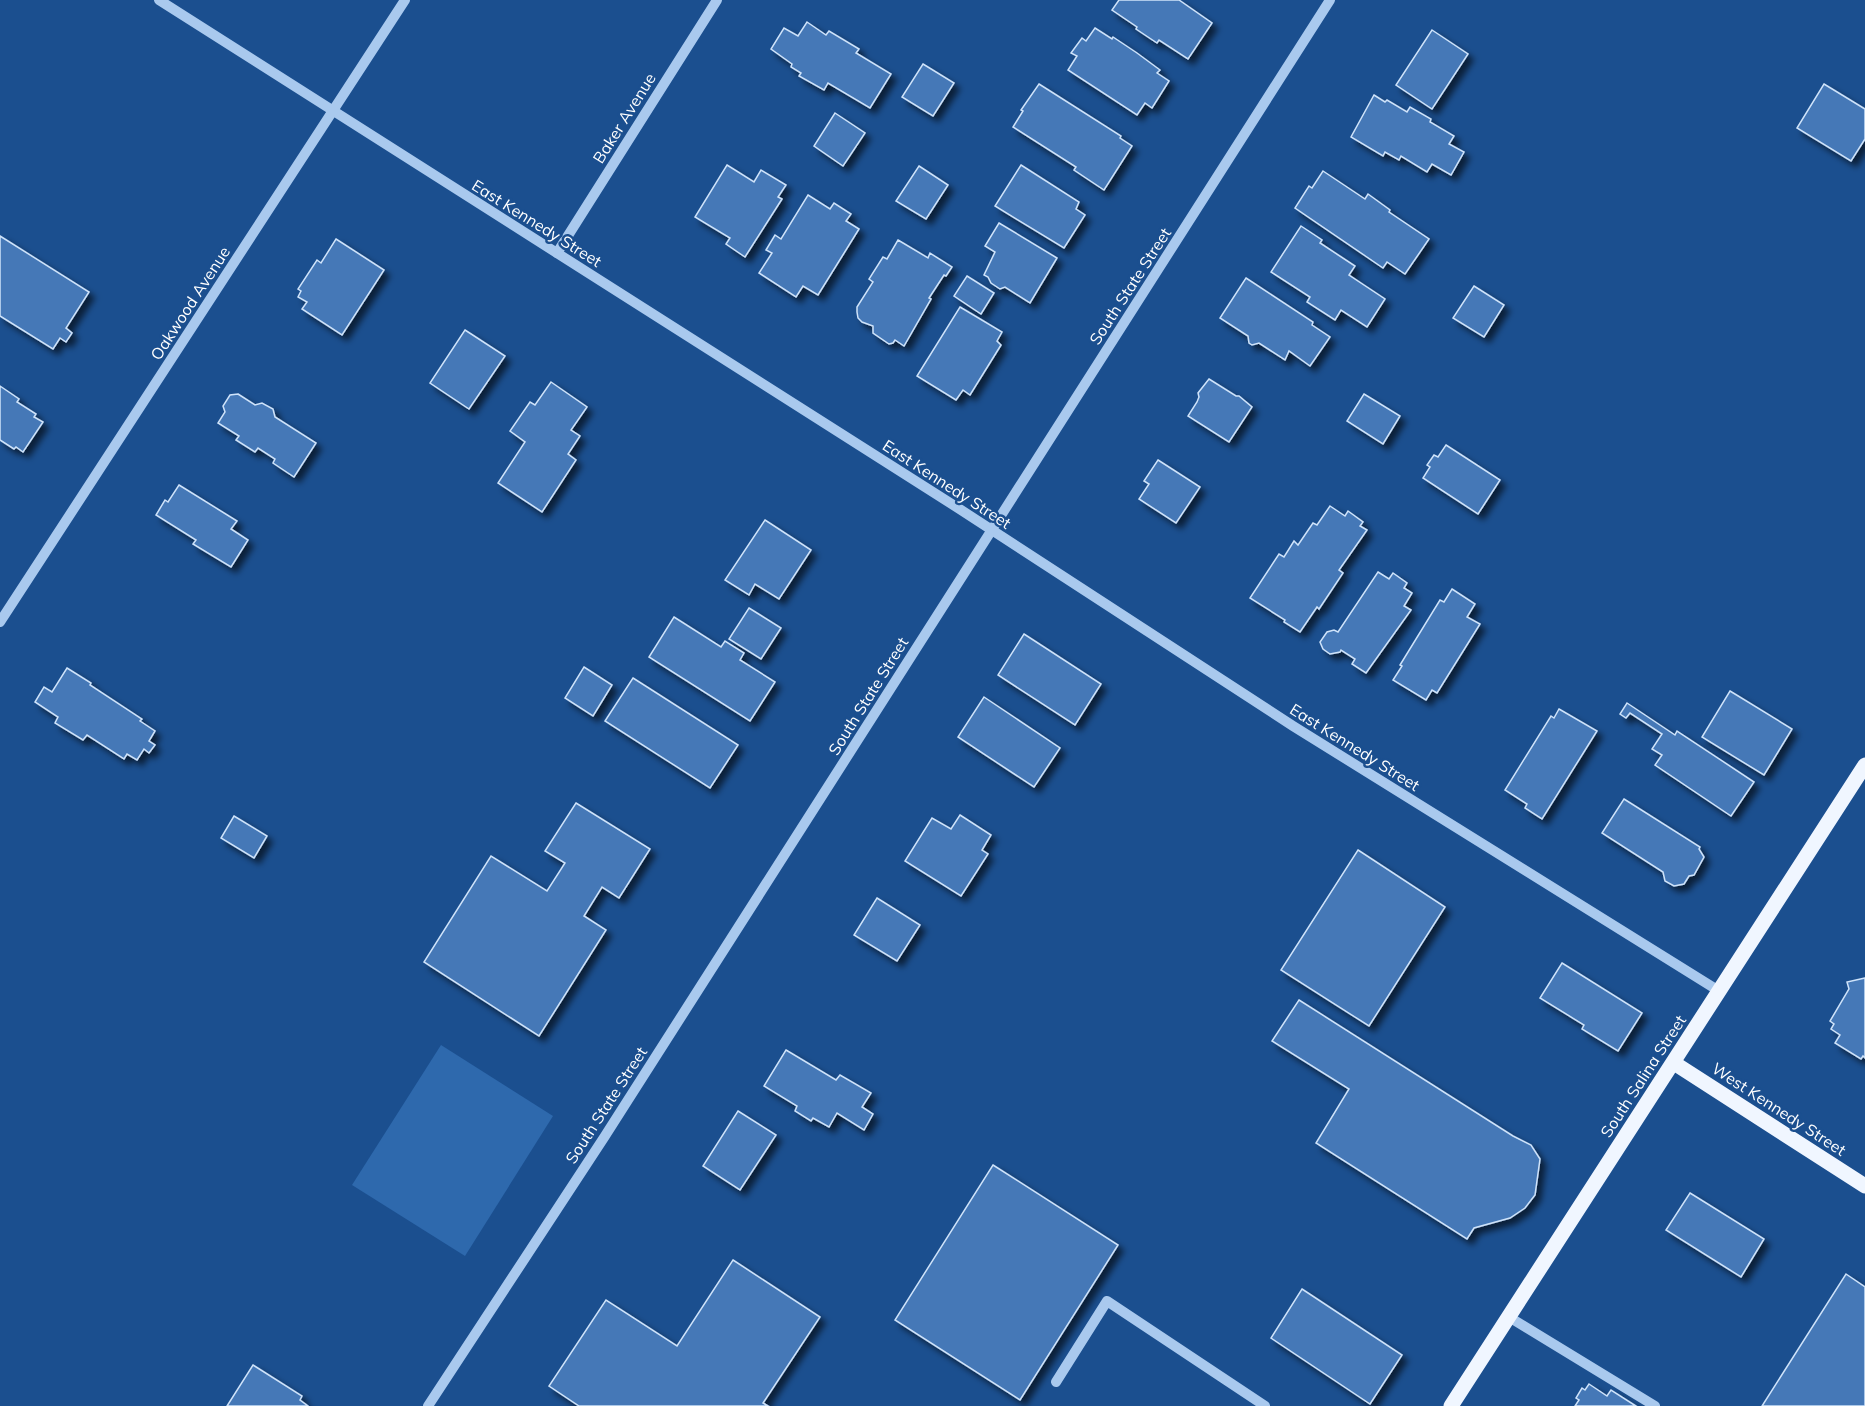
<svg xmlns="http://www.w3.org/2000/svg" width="1865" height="1406" font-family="Mulish,sans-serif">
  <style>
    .green { fill: #2e69ad }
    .building { fill: #4478b7; stroke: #cfe3fa; stroke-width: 1.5; filter: url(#shadow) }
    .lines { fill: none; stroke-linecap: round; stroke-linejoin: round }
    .minor { stroke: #a9c9ee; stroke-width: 10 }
    .major { stroke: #f0f6ff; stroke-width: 15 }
    .labels { text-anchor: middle; stroke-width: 5; stroke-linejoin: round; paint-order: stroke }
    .street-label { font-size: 16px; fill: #fff; stroke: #1b4f8f }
  </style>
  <defs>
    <filter id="shadow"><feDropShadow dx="5.5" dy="5.5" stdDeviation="3" flood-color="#0009"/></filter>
  </defs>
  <rect width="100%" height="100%" fill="#1b4f8f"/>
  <!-- green -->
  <polygon class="green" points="441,1045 553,1116 465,1256 352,1185"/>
  <!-- building -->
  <g class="building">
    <polygon points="1119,0 1179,0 1212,23 1188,59 1159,40 1157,43 1136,29 1137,27 1112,10"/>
    <polygon points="807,22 826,35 829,31 859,49 856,53 891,74 870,108 828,83 824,90 799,76 801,73 791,67 792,64 771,49 784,28 798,36"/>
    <polygon points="1095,28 1112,39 1113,37 1137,53 1160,70 1157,73 1169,81 1152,108 1145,103 1137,115 1068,70 1077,56 1071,53 1082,38 1086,41"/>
    <polygon points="1432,30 1468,54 1432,109 1396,85"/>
    <polygon points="923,64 954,83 933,116 902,97"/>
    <polygon points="1039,84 1121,136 1120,138 1132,146 1104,190 1074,170 1076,167 1013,127 1023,111 1021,110"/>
    <polygon points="1824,84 1865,109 1865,139 1851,161 1797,128"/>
    <polygon points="1374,95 1385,102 1387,100 1407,112 1410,107 1431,119 1430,122 1454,136 1449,144 1464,152 1451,175 1432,164 1427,172 1401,156 1399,160 1385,152 1383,156 1351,137"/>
    <polygon points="835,113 865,133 843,166 814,146"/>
    <polygon points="727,165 754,182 761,170 786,185 778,197 782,199 745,257 726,244 730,238 695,217"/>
    <polygon points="1021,165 1079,202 1076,209 1085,215 1064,248 995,206"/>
    <polygon points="919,166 948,185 926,219 896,201"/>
    <polygon points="1323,171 1365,199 1368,194 1390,210 1389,212 1429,239 1405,274 1387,262 1383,268 1295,208 1309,186 1312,188"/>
    <polygon points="808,195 830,209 834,203 851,214 846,221 859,229 818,295 803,286 796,297 759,273 772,253 766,250 775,235 781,239"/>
    <polygon points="999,223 1057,258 1030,303 1005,287 1000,289 991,283 988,277 984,275 995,252 985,246"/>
    <polygon points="1301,226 1322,240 1320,243 1355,266 1349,275 1385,299 1367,327 1341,310 1335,320 1307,302 1310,297 1271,272"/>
    <polygon points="0,236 89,292 66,328 72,333 66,342 60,338 53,349 0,316"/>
    <polygon points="336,239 384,270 342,335 302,309 307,302 298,297 301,291 298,289 317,260 321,263"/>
    <polygon points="898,240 928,258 930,253 952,267 946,276 944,275 929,298 931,299 904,346 895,340 893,343 889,344 873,333 873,326 862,322 858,318 857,312 857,307 873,282 869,279 883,257 887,259"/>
    <polygon points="967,276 994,293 981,314 954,296"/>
    <polygon points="1246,278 1313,322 1312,325 1330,337 1310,366 1289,351 1285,360 1259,343 1252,345 1249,343 1248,336 1220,318"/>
    <polygon points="1474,286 1504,305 1484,337 1453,318"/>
    <polygon points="960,307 1002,332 997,341 1001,345 970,395 963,390 956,400 917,376"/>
    <polygon points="465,330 505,356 469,409 430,383"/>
    <polygon points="1209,379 1236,396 1239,396 1252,407 1229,442 1188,416 1197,402 1199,397 1198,393"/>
    <polygon points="551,382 587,407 571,430 580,436 568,454 576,460 542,512 498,483 525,442 510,431 530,402 535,405"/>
    <polygon points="0,386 19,399 17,402 36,414 34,417 43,422 23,452 16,447 14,449 0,440"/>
    <polygon points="238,394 255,405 262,403 273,409 275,417 316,443 294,477 273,463 275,459 258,448 255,452 236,440 239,436 218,423 225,412 223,406 230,395"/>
    <polygon points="1364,394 1400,416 1383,444 1347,421"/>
    <polygon points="1446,445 1500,480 1478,514 1423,478 1430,467 1427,465 1434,455 1438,457"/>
    <polygon points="1158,460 1200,487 1176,523 1139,499 1149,484 1144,481"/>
    <polygon points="179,485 237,521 231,529 248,540 231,567 193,544 196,540 156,515 165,500 168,502"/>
    <polygon points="1330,506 1345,516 1348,511 1363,522 1360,526 1367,530 1339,570 1343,573 1319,609 1317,607 1300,632 1284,622 1285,620 1250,598 1279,554 1284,557 1294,541 1298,545 1313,523 1317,525"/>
    <polygon points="765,520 811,550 779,599 755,584 749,595 725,580"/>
    <polygon points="1378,572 1389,579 1393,573 1407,583 1404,588 1412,593 1404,606 1411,610 1366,673 1352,664 1355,659 1341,650 1340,652 1330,654 1323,649 1320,642 1327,632 1334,630 1338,632"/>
    <polygon points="1452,589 1475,604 1467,617 1480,624 1437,693 1432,690 1426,700 1393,680 1402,666 1400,665 1440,600 1444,602"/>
    <polygon points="749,608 781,628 761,659 729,639"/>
    <polygon points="674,617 721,647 725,641 744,653 740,660 775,682 750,721 649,657"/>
    <polygon points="1024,634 1101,684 1075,725 998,675"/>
    <polygon points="584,667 612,685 593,716 565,698"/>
    <polygon points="67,668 91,683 90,685 142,719 140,721 155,731 149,741 155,745 149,753 144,749 137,760 127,754 124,759 87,735 83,740 55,723 58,717 35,702 44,687 52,692"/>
    <polygon points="633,678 738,745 710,788 605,721"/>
    <polygon points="1730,691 1792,729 1764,775 1702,737"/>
    <polygon points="984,697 1060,748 1034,787 958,737"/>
    <polygon points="1627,703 1675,735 1677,731 1754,782 1731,816 1655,765 1662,755 1652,749 1662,734 1630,713 1626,718 1620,714"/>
    <polygon points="1559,709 1597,731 1542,819 1525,808 1527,804 1505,790 1551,716 1554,718"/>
    <polygon points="1624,799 1700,847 1699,849 1704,857 1694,875 1689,876 1684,884 1674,886 1665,881 1663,872 1602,833"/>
    <polygon points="576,803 650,849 619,898 602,887 584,916 606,930 539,1036 424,962 491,856 547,891 565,863 545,851"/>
    <polygon points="960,815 991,835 982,850 988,854 961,896 905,861 932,818 951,829"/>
    <polygon points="234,816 267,836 254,858 221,838"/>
    <polygon points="1358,850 1445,907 1369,1026 1281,970"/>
    <polygon points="877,898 920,925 897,961 854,935"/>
    <polygon points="1562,963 1642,1013 1618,1051 1582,1029 1584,1025 1540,998"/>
    <polygon points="1865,978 1865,1058 1863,1056 1861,1059 1835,1043 1840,1035 1831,1029 1834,1024 1830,1021 1849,989 1847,982"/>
    <polygon points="1299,1000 1513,1136 1531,1145 1540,1159 1535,1195 1525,1208 1510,1218 1474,1228 1467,1239 1316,1143 1349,1089 1272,1041"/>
    <polygon points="786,1050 836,1080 840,1075 871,1093 862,1107 873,1114 864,1130 837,1113 829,1127 813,1118 811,1121 795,1111 797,1106 764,1086"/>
    <polygon points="738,1111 776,1135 740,1190 703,1166"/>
    <polygon points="993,1165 1118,1245 1020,1400 895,1320"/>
    <polygon points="1690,1193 1764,1239 1741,1277 1666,1230"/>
    <polygon points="733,1260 820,1317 763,1403 768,1406 579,1406 549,1386 606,1300 677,1346"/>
    <polygon points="1846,1274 1865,1287 1865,1406 1762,1406"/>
    <polygon points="1302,1289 1402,1355 1370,1404 1271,1338"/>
    <polygon points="253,1365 302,1396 300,1400 308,1406 227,1406"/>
    <polygon points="1589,1384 1607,1396 1611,1390 1636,1406 1575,1406 1579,1400 1576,1398 1582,1388 1585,1390"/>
  </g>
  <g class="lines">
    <!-- minor -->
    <g class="minor">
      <polyline points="159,0 958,508 1293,726 1719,991"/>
      <polyline points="557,253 717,0"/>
      <polyline points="0,622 405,0"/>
      <polyline points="1509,1317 1655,1406"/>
      <polyline points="1056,1382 1107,1301 1265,1406"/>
      <polyline points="428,1406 605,1136 1330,0"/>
    </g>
    <!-- major -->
    <g class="major">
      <polyline points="1674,1063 1865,1186"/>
      <polyline points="1451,1406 1865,765"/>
    </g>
  </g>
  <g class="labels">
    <!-- street labels -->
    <g class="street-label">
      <text transform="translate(624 118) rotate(-58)" y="6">Baker Avenue</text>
      <text transform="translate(537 223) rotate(32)" y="6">East Kennedy Street</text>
      <text transform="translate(1130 286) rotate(-57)" y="6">South State Street</text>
      <text transform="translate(190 303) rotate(-57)" y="6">Oakwood Avenue</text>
      <text transform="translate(947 484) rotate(33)" y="6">East Kennedy Street</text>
      <text transform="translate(868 696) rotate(-58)" y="6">South State Street</text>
      <text transform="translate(1355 747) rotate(32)" y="6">East Kennedy Street</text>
      <text transform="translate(1643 1076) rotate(-57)" y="6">South Salina Street</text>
      <text transform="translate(606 1105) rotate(-57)" y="6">South State Street</text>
      <text transform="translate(1779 1109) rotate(33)" y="6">West Kennedy Street</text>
    </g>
  </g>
</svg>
